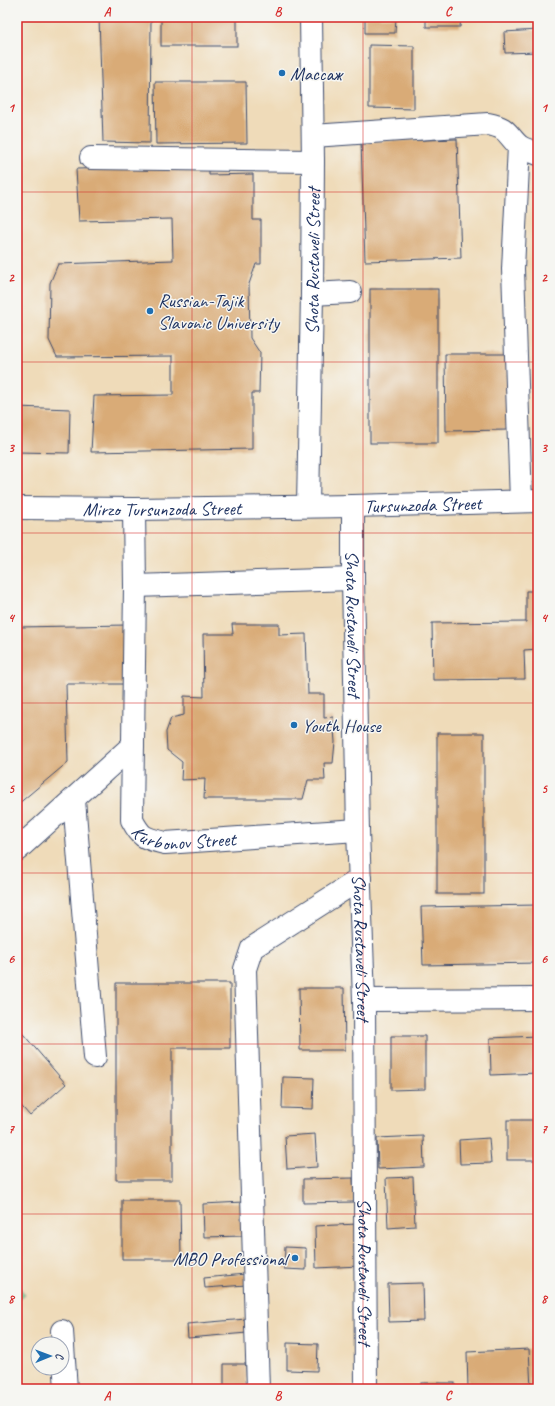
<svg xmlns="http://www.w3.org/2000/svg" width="555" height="1406" font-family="Caveat,sans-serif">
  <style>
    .green { fill: #86d493; stroke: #508278 }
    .building { fill: #d9ab77 }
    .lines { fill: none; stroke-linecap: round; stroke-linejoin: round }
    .minor-casing { stroke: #3b496c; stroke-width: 24 }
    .minor { stroke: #fff; stroke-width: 22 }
    .grid { fill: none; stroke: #d62828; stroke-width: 1; stroke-opacity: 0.55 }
    .poi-dot { fill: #1f6fb2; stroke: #f6f6f2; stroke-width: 1.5 }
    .labels { text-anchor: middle; stroke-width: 3; stroke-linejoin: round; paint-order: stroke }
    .poi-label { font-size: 19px; fill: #1b2f5e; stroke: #f6f6f2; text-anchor: start }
    .street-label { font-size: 19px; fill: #1b2f5e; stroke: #f6f6f2 }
    .neatline { fill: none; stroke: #d62828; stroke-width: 1.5 }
    .grid-label { font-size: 13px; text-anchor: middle; font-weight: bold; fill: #d62828 }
  </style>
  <rect width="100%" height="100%" fill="#f6f6f2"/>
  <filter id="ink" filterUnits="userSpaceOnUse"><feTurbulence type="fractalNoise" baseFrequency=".025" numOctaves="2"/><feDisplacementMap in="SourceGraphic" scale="8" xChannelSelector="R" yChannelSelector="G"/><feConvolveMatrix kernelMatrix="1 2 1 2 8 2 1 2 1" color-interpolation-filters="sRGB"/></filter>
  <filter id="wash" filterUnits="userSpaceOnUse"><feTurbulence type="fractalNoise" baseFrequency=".012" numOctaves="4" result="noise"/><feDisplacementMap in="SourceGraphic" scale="16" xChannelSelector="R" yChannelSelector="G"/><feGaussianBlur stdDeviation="0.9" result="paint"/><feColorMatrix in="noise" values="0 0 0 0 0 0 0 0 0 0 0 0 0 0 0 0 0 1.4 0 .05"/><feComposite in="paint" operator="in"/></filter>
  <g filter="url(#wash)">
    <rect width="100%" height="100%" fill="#efdbb9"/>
    <!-- green -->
    <polygon class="green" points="17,1284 25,1295 17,1301"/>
    <g id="blocks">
      <!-- building -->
      <g class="building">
        <polygon points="99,17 151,17 150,143 103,142"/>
        <rect x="161" y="17" width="76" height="29"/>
        <polygon points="365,17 396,17 395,33 365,33"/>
        <polygon points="426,17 461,17 460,27 426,27"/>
        <polygon points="538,30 538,52 505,53 504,32"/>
        <polygon points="369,45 414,46 414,109 369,108"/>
        <polygon points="155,82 246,82 247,143 156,144"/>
        <polygon points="457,139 461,258 365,261 361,142"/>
        <polygon points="209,166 209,175 253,174 253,220 261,220 261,264 256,264 249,284 250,338 260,353 259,393 252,393 252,449 91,452 94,396 173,395 173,356 57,357 49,340 50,283 58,264 173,260 172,219 79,221 76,169"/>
        <rect x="370" y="289" width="68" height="154"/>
        <polygon points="445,354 508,354 508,430 446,431"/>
        <polygon points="17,407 70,409 69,453 17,452"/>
        <polygon points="526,591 538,591 538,649 524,650 525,679 433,680 432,623 526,622"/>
        <polygon points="232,624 279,624 279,635 306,634 308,694 324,694 324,718 333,717 335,742 333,763 324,763 325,780 308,780 303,799 204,799 205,779 181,780 182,762 167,750 166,732 171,718 184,715 184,696 204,697 203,634 233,634"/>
        <polygon points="127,625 125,684 66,684 68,762 17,805 17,683 19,627"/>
        <rect x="437" y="733" width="47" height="161"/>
        <polygon points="538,905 538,963 423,965 421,907"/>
        <polygon points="116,983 230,983 230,1048 172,1048 172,1180 116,1180"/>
        <polygon points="299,988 344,988 345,1050 300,1050"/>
        <polygon points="17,1027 66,1084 30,1116 17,1101"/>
        <polygon points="391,1036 425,1036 425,1089 391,1090"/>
        <polygon points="538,1036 538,1073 491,1075 490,1038"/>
        <polygon points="283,1077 314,1078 313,1109 282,1108"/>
        <rect x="507" y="1120" width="31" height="40"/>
        <polygon points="315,1134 317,1167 287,1169 285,1136"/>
        <polygon points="423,1136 424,1167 378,1169 377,1138"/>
        <polygon points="489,1138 491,1163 460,1164 459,1140"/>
        <polygon points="413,1177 415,1226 388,1228 386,1178"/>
        <polygon points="353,1178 354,1202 303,1203 303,1179"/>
        <polygon points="122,1200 180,1200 181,1259 122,1259"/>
        <polygon points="243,1202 244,1236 204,1237 203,1204"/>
        <polygon points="358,1224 360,1266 316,1268 315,1226"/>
        <polygon points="285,1247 306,1248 306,1270 284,1269"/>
        <polygon points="245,1274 246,1285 205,1288 204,1278"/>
        <polygon points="423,1283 424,1321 389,1322 388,1284"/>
        <polygon points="246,1319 247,1333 188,1338 187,1324"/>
        <polygon points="287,1343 318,1344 317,1371 287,1370"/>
        <polygon points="529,1349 531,1389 468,1389 467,1352"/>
        <polygon points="224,1364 246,1364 247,1389 224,1389"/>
        <rect x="421" y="1383" width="34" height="6"/>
      </g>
    </g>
  </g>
  <g filter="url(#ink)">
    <use href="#blocks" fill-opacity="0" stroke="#3b496c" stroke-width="1"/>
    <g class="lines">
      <!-- minor casing -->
      <g class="minor-casing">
        <g id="minor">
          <path d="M313,136L488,124C508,128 505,132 518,145C523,149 532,151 538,154"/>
          <polyline points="519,146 513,269 521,501"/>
          <polyline points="91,158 313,161"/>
          <polyline points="312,294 350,292"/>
          <path id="s1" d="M308,506L312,294L313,161L311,17"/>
          <path id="s2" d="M353,506V579L358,830L364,1000L366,1389"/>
          <path id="s3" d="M17,508L134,509L353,506L538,501"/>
          <path id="s4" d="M134,509L135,586L132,820C142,839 145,838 165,843L358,830"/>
          <polyline points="135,586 353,579"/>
          <polyline points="74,800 95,1057"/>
          <polyline points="17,850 133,745"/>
          <polyline points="364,1000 538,999"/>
          <polyline points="62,1331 66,1389"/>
          <polyline points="258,1389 245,969 252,948 360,879"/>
        </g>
      </g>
      <!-- minor -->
      <use href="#minor" class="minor"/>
    </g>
  </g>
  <!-- grid -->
  <path class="grid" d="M192,17V1389M363,17V1389M17,192H538M17,362H538M17,533H538M17,703H538M17,873H538M17,1044H538M17,1214H538"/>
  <!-- markers -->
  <g class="poi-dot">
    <circle cx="282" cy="73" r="4"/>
    <circle cx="150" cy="311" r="4"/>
    <circle cx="294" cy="725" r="4"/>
    <circle cx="295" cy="1258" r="4"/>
  </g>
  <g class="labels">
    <!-- poi labels -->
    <g class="poi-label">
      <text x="290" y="80">Массаж</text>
      <text x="158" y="307">Russian-Tajik<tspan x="158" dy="22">Slavonic University</tspan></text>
      <text x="302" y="732">Youth House</text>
      <text x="287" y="1265" text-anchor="end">MBO Professional</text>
    </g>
    <!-- street labels -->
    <g class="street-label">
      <text dy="7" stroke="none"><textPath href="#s1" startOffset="245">Shota Rustaveli Street</textPath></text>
      <text dy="7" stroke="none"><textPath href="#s3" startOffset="406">Tursunzoda Street</textPath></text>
      <text dy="7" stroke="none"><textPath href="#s3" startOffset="145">Mirzo Tursunzoda Street</textPath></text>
      <text dy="7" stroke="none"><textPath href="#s2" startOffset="118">Shota Rustaveli Street</textPath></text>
      <text dy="7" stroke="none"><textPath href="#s4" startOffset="372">Kurbonov Street</textPath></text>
      <text dy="7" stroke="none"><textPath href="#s2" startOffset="442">Shota Rustaveli Street</textPath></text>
      <text dy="7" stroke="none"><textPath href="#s2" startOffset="766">Shota Rustaveli Street</textPath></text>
    </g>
  </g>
  <!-- margin -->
  <rect width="555" height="1406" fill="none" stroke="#f6f6f2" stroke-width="44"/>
  <!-- north arrow -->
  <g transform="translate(50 1356) rotate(89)"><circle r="19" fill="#f6f6f2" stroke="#9ea6b7"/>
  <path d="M0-3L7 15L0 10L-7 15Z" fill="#1f6fb2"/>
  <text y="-6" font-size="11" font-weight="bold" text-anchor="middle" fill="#1b2f5e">С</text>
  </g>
  <rect x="22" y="22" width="511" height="1362" class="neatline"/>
  <g class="grid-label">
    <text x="107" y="16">A</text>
    <text x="278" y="16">B</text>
    <text x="448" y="16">C</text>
    <text x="11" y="112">1</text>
    <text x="544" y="112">1</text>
    <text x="11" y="282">2</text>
    <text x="544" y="282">2</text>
    <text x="11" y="452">3</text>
    <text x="544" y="452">3</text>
    <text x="11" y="622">4</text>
    <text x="544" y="622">4</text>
    <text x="11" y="793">5</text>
    <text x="544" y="793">5</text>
    <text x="11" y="963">6</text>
    <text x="544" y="963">6</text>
    <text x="11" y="1133">7</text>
    <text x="544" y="1133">7</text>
    <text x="11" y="1303">8</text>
    <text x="544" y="1303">8</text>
    <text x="107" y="1400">A</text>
    <text x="278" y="1400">B</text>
    <text x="448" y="1400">C</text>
  </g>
</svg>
